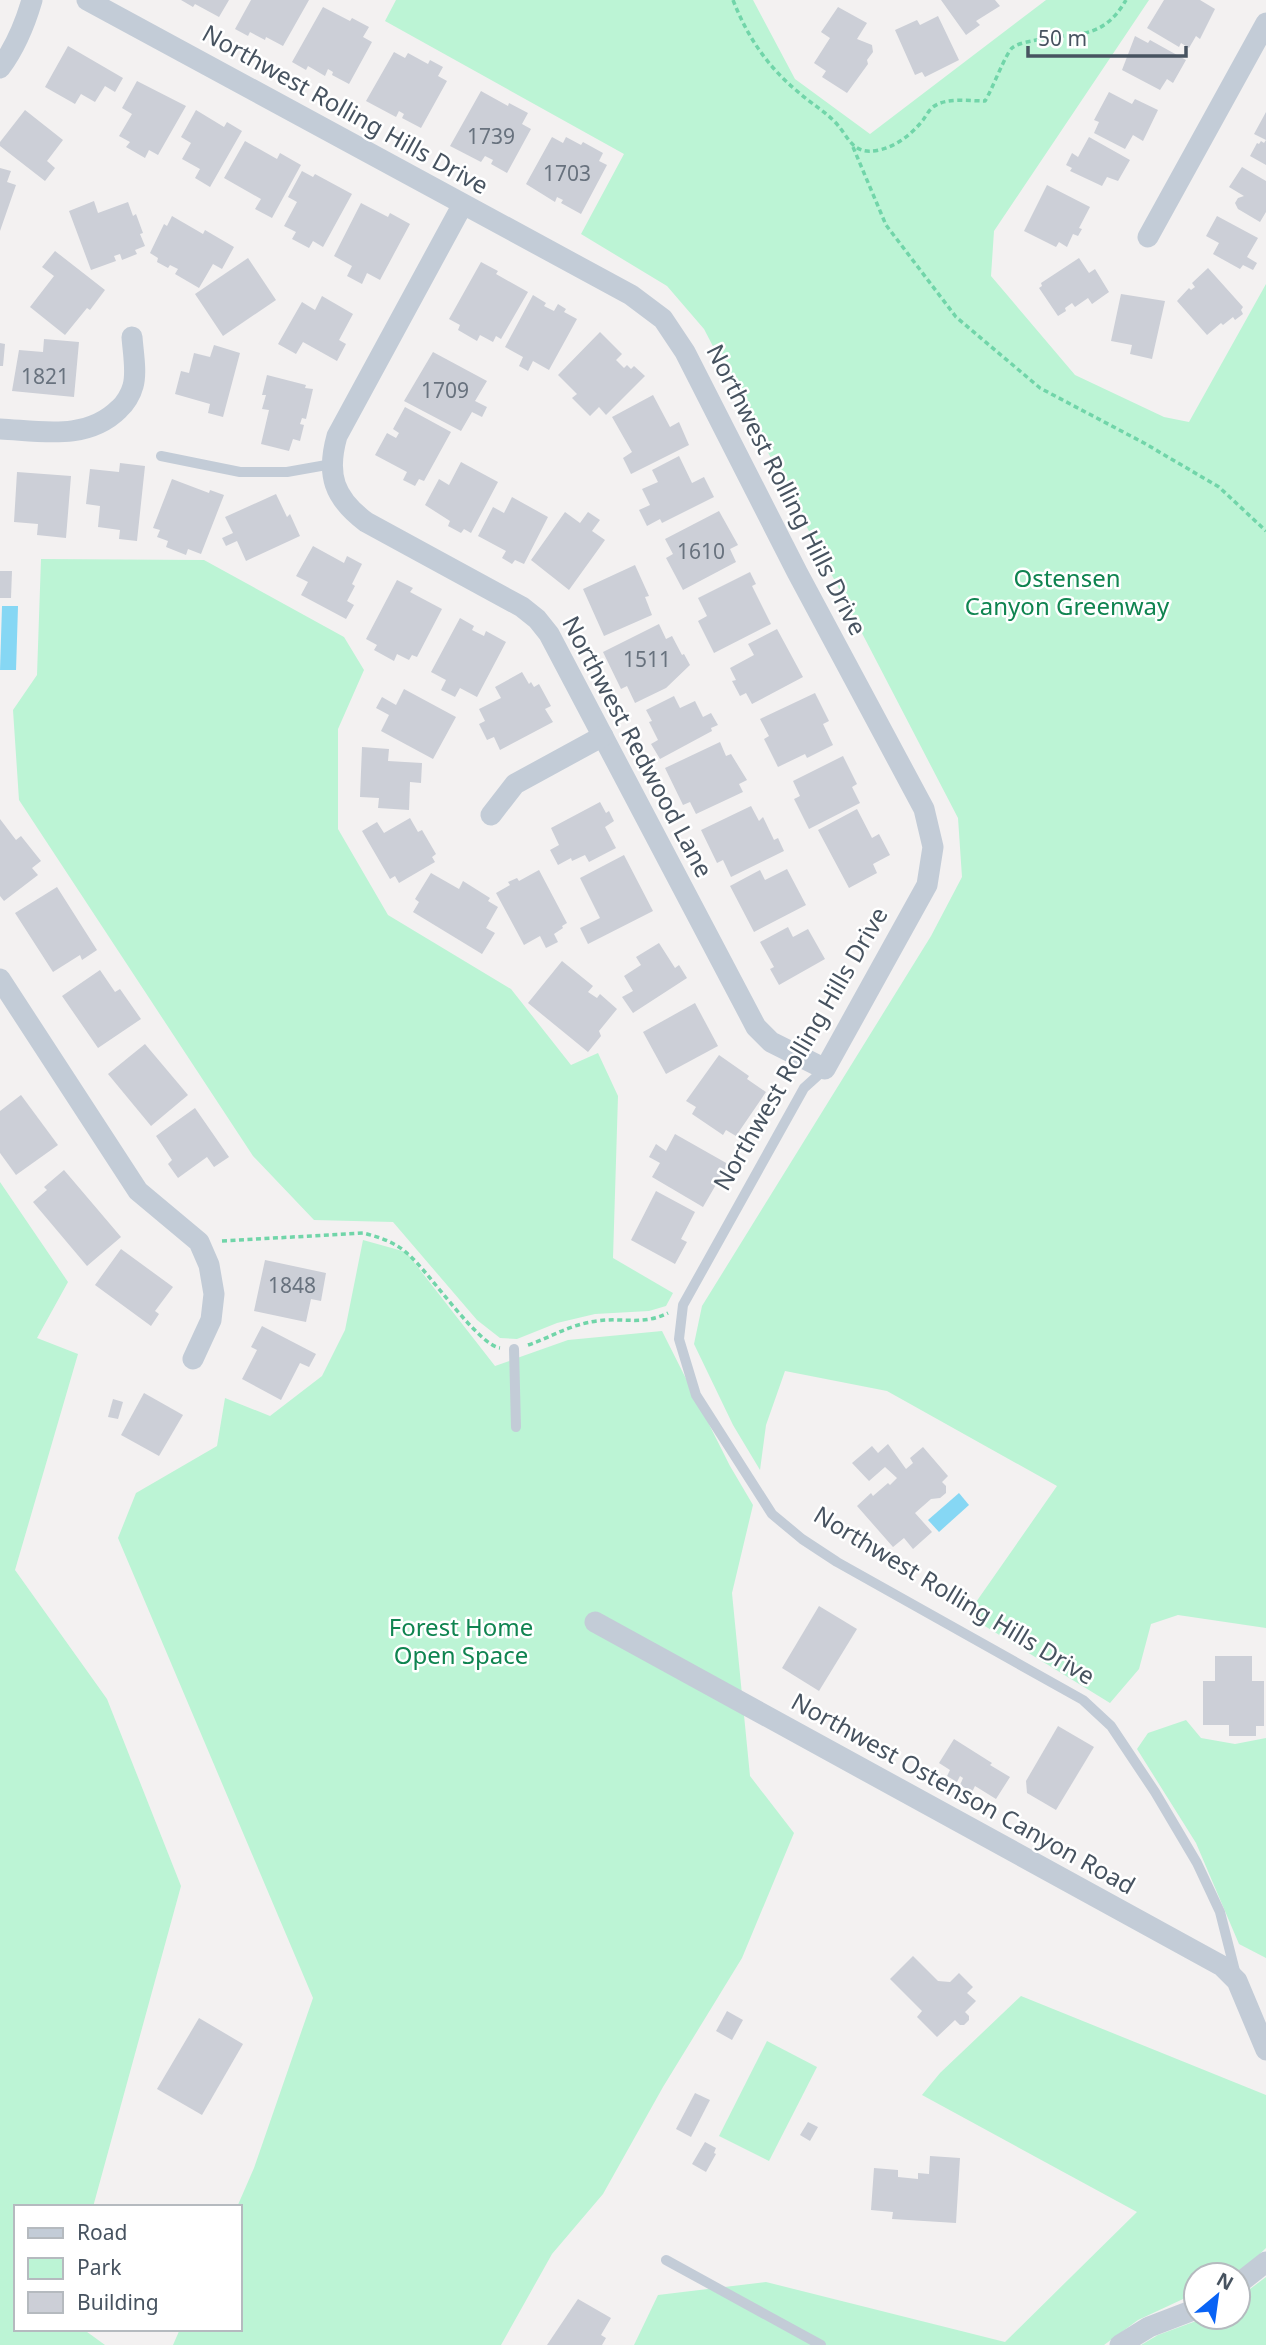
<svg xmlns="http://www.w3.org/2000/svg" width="1266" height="2345" font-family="'Noto Sans',sans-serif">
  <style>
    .green { fill: #bcf4d5 }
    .water { fill: #86d7f4 }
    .building { fill: #cccfd7 }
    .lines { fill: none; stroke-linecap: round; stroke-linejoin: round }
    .path { stroke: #71d5a9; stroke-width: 3.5; stroke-dasharray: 5 3.5; stroke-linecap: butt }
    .service { stroke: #c3ccd7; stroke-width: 10 }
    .minor { stroke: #c3ccd7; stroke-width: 21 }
    .labels { text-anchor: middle; stroke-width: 5; stroke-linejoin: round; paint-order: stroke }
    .number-label { font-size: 21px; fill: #68727e }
    .street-label { font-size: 24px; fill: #475360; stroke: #fff }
    .park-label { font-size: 24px; fill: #0f8450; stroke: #fff }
  </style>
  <rect width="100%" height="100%" fill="#f3f1f1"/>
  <!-- green -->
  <g class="green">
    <polygon points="396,0 753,0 795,79 870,134 1046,0 1149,0 994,231 991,276 1075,375 1164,417 1189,422 1266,284 1266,1628 1178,1615 1151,1624 1139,1669 1110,1703 967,1615 1057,1486 887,1391 785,1371 766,1425 760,1470 733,1425 694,1344 702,1306 931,936 962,877 958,818 704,329 667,286 581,234 624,154 385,21"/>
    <polygon points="41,559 204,560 344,637 364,670 338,729 338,829 388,915 511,989 571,1065 598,1053 618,1096 613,1258 673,1293 666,1306 649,1311 595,1314 557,1323 517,1339 500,1338 477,1320 393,1222 314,1220 253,1156 19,800 13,710 37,675"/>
    <polygon points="0,1182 68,1282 37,1338 78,1354 15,1570 107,1699 181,1886 93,2207 16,2207 16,2329 83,2329 105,2345 0,2345"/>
    <polygon points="363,1240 406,1252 495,1366 568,1340 662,1331 730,1466 753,1505 732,1593 750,1776 794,1833 742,1958 663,2087 603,2194 552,2254 501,2345 173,2345 180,2329 240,2329 240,2207 237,2207 254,2168 313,1998 118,1538 136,1493 217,1446 225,1398 270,1416 322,1376 345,1330"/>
    <polygon points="1186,1720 1201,1738 1235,1744 1266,1738 1266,1958 1239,1944 1196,1843 1137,1749 1148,1733"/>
    <polygon points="1021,1996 1266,2095 1266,2248 1239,2274 1196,2275 1196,2293 1138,2320 1104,2345 634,2345 658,2295 766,2282 1005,2342 1137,2212 922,2095 940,2073"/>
    <polygon points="767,2041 817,2067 769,2161 719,2136"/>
    <polygon points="1266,2277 1266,2345 1141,2345 1158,2335 1207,2317 1238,2317 1238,2298"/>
  </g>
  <!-- water -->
  <g class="water">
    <polygon points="2,606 18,606 16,670 0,670"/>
    <polygon points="959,1493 969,1505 939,1532 928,1520"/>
  </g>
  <!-- building -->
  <g class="building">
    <polygon points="181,0 229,0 219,17 195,4 193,7"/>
    <polygon points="251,0 309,0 283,46 266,37 265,40 250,32 248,36 235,29"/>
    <polygon points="941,0 995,0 1000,6 976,21 980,25 966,35"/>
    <polygon points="1164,0 1200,0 1215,9 1200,39 1196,36 1189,48 1181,43 1179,47 1147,28"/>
    <polygon points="323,7 350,21 352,18 369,27 363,37 372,42 349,84 332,75 333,72 328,69 325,76 308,66 306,70 292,62"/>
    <polygon points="838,7 867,23 857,39 872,45 873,52 867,60 868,64 847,93 822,77 826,71 814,63 830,38 821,32"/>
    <polygon points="938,16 959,60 925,77 922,72 915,75 895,30 917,20 920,25"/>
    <polygon points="1135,36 1148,43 1150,40 1186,60 1173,83 1167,79 1160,90 1122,70"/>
    <polygon points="68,46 123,78 115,92 105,86 95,102 81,94 75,104 45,87"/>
    <polygon points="394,52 405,58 408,53 428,64 430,60 443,67 438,76 447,81 421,128 402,118 404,114 399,111 396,117 366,101"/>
    <polygon points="137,81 186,106 158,155 149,150 145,158 126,147 130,142 119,136 132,114 122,108"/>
    <polygon points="481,91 508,106 509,103 528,113 522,124 531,129 507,173 491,164 493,160 485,156 481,162 450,146"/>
    <polygon points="1109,92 1132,104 1135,99 1158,110 1143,141 1133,135 1125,149 1094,133 1099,122 1094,120"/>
    <polygon points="25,110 63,140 47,161 55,168 45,181 0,146 0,142"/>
    <polygon points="196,110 224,127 227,122 242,131 210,187 195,178 200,169 182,159 191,143 181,137"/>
    <polygon points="1266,112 1266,165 1250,156 1257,143 1259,144 1261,141 1264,143 1266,140 1254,134"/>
    <polygon points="552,137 563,143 566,137 581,145 583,142 603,153 599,161 607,165 581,214 561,203 563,200 557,197 555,202 526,184"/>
    <polygon points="1089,137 1130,160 1118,181 1107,177 1102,186 1070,171 1072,168 1066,165 1072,153 1078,157"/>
    <polygon points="245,141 277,159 280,153 301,165 272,218 255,209 261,199 224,178"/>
    <polygon points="1242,167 1266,181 1266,212 1260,222 1238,209 1235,203 1238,198 1244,196 1229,187"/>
    <polygon points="0,168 11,171 7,182 16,185 0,231"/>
    <polygon points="302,171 313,177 315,174 352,194 323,247 313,241 309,248 292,239 296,232 284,226 297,202 288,197"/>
    <polygon points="1047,185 1090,207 1079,228 1082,229 1078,236 1073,234 1067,247 1059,242 1056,247 1024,231"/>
    <polygon points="94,201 98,213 128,202 133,216 136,214 143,233 140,234 145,246 135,250 137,254 122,260 120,254 114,256 116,261 91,270 69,211"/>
    <polygon points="361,203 388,217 390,213 410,224 380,280 367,273 362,284 347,276 352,266 334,256"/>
    <polygon points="172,216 203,234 205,230 234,247 222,269 213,264 199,288 175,274 178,269 170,265 168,268 157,262 158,258 150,253 164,224 167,226"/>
    <polygon points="1217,216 1258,238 1247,257 1257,263 1253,270 1243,265 1240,269 1213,254 1219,243 1206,236"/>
    <polygon points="55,251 105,290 90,310 87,308 65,335 30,307 54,276 42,267"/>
    <polygon points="248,258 276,300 223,336 195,294"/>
    <polygon points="1079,258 1089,273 1095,269 1109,292 1092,304 1088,298 1075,307 1072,303 1065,308 1066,311 1058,316 1039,288 1042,286 1041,283"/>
    <polygon points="481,262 498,271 496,274 528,292 501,339 496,336 493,342 480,335 477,341 458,330 460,325 449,319"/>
    <polygon points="1208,268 1243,307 1241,310 1243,314 1235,320 1233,317 1223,325 1221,323 1207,335 1177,301 1189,288 1191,290 1195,287 1192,283"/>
    <polygon points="1121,294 1165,301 1152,359 1130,354 1132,345 1111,341"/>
    <polygon points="533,295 546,303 544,306 554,311 558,304 566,309 564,312 577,319 549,370 533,361 528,371 519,366 523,357 505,347"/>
    <polygon points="322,296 353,314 339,340 346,344 337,361 303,342 296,354 278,344 302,302 315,310"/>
    <polygon points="600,332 622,354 616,360 624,368 627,365 631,369 634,366 645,376 606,415 599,407 590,416 572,398 577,394 558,375"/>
    <polygon points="44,339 79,342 74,397 12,391 19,350 43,352"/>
    <polygon points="0,343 5,344 3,366 0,366"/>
    <polygon points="214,345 240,353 223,417 208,413 210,404 175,394 181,371 189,373 194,353 210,357"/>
    <polygon points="433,352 487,381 475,401 487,407 482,417 472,412 461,431 404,401"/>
    <polygon points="267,375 306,385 305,388 313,389 306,419 302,418 300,424 304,425 300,441 293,439 289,451 261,444 269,410 262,409 266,395 262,395"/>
    <polygon points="653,395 670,427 679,422 689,445 631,474 623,458 632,452 612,417"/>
    <polygon points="405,407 451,432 424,481 419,479 415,486 403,480 407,472 375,455 387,433 396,438 399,433 393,429"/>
    <polygon points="679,456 692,483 704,477 714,497 662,523 660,519 647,526 639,510 650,505 642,489 658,482 652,470"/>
    <polygon points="461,462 498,482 471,533 464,529 461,533 448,526 450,521 425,505 439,479 449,485"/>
    <polygon points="120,463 145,466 137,541 119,539 120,530 98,527 100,506 86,504 90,469 119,472"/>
    <polygon points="17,472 71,476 66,538 37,535 38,524 14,522"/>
    <polygon points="172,479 209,493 210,490 224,495 201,554 188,549 186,555 166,547 168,541 157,537 160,530 153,528"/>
    <polygon points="276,494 287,517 290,514 300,536 246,561 237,541 226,546 222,538 233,533 225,517"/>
    <polygon points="512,497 548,517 524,564 515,560 512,564 502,558 506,551 478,536 493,507 504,513"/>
    <polygon points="719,511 738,545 730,549 736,562 683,590 666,558 673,554 665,539"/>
    <polygon points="565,512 580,523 588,512 600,520 592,531 605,540 569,590 531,560"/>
    <polygon points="313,546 344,563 347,556 362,564 352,584 355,586 347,601 354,605 346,619 301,595 308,582 296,576"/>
    <polygon points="635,565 649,596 645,597 652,615 604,636 583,589"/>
    <polygon points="0,571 12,571 11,598 0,598"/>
    <polygon points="750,572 756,584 752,586 771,624 714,653 698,621 707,616 698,598"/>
    <polygon points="397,580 413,588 410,592 442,609 417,657 412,655 409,660 397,654 394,661 374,650 377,645 366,639"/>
    <polygon points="460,618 474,626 472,630 484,636 486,631 506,642 477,697 460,688 455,697 441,690 446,680 431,672"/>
    <polygon points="659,624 666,639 672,636 682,655 684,654 690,665 666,688 635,703 627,686 621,689 603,652"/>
    <polygon points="777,629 803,677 752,704 746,693 740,696 732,681 736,680 730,668 754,655 748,644"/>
    <polygon points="522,672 529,684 531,682 534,687 539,684 551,706 545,709 553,722 500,750 494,737 487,740 479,724 485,721 479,709 501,698 495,687"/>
    <polygon points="404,689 456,717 433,759 381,731 389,715 376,708 382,697 396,705"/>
    <polygon points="815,693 829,721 823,724 833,745 807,758 805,754 778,767 764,739 769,736 760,719"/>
    <polygon points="674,696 680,708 695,701 703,717 711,713 718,725 711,728 712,731 660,759 651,744 658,740 649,722 652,721 646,710"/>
    <polygon points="720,742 726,756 731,754 747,780 739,784 743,792 696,814 690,802 683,805 665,768"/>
    <polygon points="362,747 389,749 388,761 422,763 421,783 410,782 409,810 378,808 379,798 360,797"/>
    <polygon points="843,756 857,784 852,787 860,803 809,829 794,799 800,796 793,781"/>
    <polygon points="600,802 606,813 609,811 614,821 605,827 616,848 589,862 585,855 572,861 571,858 558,865 550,850 559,845 551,828"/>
    <polygon points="751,806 759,821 763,817 774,840 778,838 784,851 731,877 723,860 717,863 701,830"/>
    <polygon points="857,809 872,838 879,834 890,855 873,864 877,873 849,888 818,830"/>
    <polygon points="410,818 418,832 422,830 436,854 432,857 435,862 399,883 395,876 390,879 362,831 377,822 384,833"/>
    <polygon points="0,819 16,840 21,836 41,861 32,868 38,875 4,901 0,896"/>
    <polygon points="624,855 653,911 588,944 580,928 600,918 580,878"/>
    <polygon points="787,869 806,905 754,932 730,886 760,870 765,880"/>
    <polygon points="539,870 567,923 562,926 563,928 554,934 558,942 546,948 540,936 524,945 496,893 510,885 508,882 517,878 519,881"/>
    <polygon points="431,873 459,889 463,881 490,898 488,901 498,907 486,928 495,933 482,954 413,912 419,902 415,899"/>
    <polygon points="57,887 97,950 82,960 80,955 53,972 15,913"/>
    <polygon points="788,927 793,937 808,929 825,959 779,985 770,969 774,967 760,942"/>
    <polygon points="659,943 675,968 679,965 687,978 633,1013 622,997 633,991 624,976 641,965 636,957"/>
    <polygon points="562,961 593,986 588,992 597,998 600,994 617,1009 599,1031 601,1036 588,1052 528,1003"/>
    <polygon points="100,970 115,992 120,989 141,1019 98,1048 62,996"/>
    <polygon points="695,1003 718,1046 666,1074 643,1032"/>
    <polygon points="145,1044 188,1095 151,1126 108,1074"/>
    <polygon points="719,1055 749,1076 747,1079 766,1092 736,1136 726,1130 723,1135 692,1114 696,1107 686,1101"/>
    <polygon points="21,1095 58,1145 16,1175 0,1153 0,1111"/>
    <polygon points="195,1108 229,1157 214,1167 207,1157 178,1178 168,1164 172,1160 156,1136"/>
    <polygon points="675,1134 728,1164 703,1207 652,1177 660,1163 649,1157 656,1144 666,1151"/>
    <polygon points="64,1170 121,1237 87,1266 33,1202 47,1190 44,1187"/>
    <polygon points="656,1191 695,1212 681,1239 687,1242 675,1264 631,1240"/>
    <polygon points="121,1249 173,1287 155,1311 159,1314 151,1326 95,1285"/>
    <polygon points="265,1260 326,1273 321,1301 311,1299 306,1322 254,1311"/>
    <polygon points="262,1326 316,1354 309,1367 300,1363 281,1400 242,1379 257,1350 251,1347"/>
    <polygon points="144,1393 183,1415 159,1456 121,1435"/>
    <polygon points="113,1399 123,1402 118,1419 108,1417"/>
    <polygon points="888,1444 906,1469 913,1463 910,1458 923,1447 948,1476 942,1482 946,1486 946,1493 940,1498 931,1499 915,1513 932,1532 913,1549 904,1538 893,1547 857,1506 871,1493 873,1496 888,1483 890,1485 897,1478 885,1467 869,1481 852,1463 872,1446 878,1453"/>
    <polygon points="819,1606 857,1629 819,1691 782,1668"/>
    <polygon points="1215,1656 1252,1656 1252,1681 1264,1681 1264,1726 1256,1726 1256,1736 1229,1736 1229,1725 1203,1725 1203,1681 1215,1681"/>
    <polygon points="1058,1726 1094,1747 1056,1810 1027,1793 1026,1781"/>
    <polygon points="954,1739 992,1763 990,1765 1010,1777 996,1799 975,1786 972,1792 960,1785 963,1778 960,1776 957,1782 947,1776 950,1770 939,1763"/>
    <polygon points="913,1956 938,1981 950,1982 959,1973 973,1987 967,1993 976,2001 965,2012 969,2016 969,2020 964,2025 960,2025 955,2020 937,2037 917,2017 922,2011 890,1979"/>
    <polygon points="727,2011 743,2020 732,2040 716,2031"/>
    <polygon points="199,2018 243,2044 202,2115 157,2089"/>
    <polygon points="695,2093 710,2100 691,2137 676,2129"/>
    <polygon points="808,2122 818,2127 810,2141 800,2135"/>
    <polygon points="705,2142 716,2148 714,2153 716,2154 706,2172 692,2164"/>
    <polygon points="930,2156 960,2158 956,2223 892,2219 893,2212 871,2210 874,2168 898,2170 898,2177 918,2179 918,2173 929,2174"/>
    <polygon points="578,2299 611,2318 601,2335 606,2338 602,2345 547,2345"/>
  </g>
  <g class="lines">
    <!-- path -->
    <g class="path">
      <path d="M733,0C747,36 767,66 797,91C809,102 823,110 834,121C850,137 851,156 879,150C897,146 912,134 923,120C926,116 929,110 933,107C946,97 970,101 985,101C992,90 1005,55 1012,48C1017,44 1026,42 1032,41C1074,31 1101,43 1126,0"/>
      <polyline points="853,147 886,225 956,317 1040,388 1144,443 1219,487 1266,531"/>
      <path d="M222,1241L363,1233C379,1237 395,1242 408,1254C429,1272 478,1345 500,1348"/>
      <path d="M528,1345C554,1336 568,1325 597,1321C623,1317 642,1326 668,1313"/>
    </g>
    <!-- service -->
    <g class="service">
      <polyline points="161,456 240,472 287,472 332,464"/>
      <polyline points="825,1069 804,1088 683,1305 679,1339 696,1395 772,1514 802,1539 837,1562 1083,1700 1111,1726 1155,1792 1197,1863 1220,1912 1236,1975"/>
      <polyline points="514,1349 516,1427"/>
      <polyline points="666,2260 821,2345"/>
    </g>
    <!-- minor -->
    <g class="minor">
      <path d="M87,0L631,295L663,319L685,352L797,572L924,809L933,847L927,885L825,1069L771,1042L756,1027L549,634L537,619L522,607L366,522C334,498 326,475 337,436L463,204"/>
      <path d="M0,68C15,48 25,24 32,0"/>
      <polyline points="1148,237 1266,23"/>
      <path d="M0,429C41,431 87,441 119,409C125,404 131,394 133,386C137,372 133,352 132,337"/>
      <polyline points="491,815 515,784 603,736"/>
      <polyline points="0,979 138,1191 199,1242 209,1265 214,1294 211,1320 193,1359"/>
      <polyline points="595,1622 1222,1966 1237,1981 1266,2050"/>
      <polyline points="1238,2284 1266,2262"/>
      <polyline points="1120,2345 1149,2327 1196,2309"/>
    </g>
  </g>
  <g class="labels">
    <!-- number labels -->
    <g class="number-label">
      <text x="491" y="144">1739</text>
      <text x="567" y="181">1703</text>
      <text x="45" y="384">1821</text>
      <text x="445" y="398">1709</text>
      <text x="701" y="559">1610</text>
      <text x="647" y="667">1511</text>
      <text x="292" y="1293">1848</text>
    </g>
    <!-- street labels -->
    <g class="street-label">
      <text transform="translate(345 110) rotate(29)" y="8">Northwest Rolling Hills Drive</text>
      <text transform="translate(786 490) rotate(63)" y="8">Northwest Rolling Hills Drive</text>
      <text transform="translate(637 747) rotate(62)" y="8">Northwest Redwood Lane</text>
      <text transform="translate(801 1049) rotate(-60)" y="8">Northwest Rolling Hills Drive</text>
      <text transform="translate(954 1596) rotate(31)" y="8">Northwest Rolling Hills Drive</text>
      <text transform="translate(963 1794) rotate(29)" y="8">Northwest Ostenson Canyon Road</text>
    </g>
    <!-- park labels -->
    <g class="park-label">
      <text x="1067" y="587">Ostensen<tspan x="1067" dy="28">Canyon Greenway</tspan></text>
      <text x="461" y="1636">Forest Home<tspan x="461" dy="28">Open Space</tspan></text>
    </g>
  </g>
  <!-- legend -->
  <rect x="14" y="2205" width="228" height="126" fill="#ffffff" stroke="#b5babf" stroke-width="2"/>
  <rect x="28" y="2228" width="35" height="10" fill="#c3ccd7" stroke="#b5babf" stroke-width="2"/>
  <text x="77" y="2240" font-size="21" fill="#475360">Road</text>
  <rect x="28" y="2258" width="35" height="21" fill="#bcf4d5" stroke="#b5babf" stroke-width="2"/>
  <text x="77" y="2275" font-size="21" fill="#475360">Park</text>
  <rect x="28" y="2292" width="35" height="21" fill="#cccfd7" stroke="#b5babf" stroke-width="2"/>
  <text x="77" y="2310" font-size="21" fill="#475360">Building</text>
  <!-- north arrow -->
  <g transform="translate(1217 2296) rotate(29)"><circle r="33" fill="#ffffff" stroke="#b5babf" stroke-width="2"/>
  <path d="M0-5L12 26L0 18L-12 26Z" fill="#0963f5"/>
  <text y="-10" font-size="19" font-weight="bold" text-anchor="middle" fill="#475360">N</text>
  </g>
  <!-- scale -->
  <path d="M1028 46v10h158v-10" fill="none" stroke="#475360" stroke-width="3.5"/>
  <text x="1038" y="46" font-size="21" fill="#475360" stroke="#ffffff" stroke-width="5" paint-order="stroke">50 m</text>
</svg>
